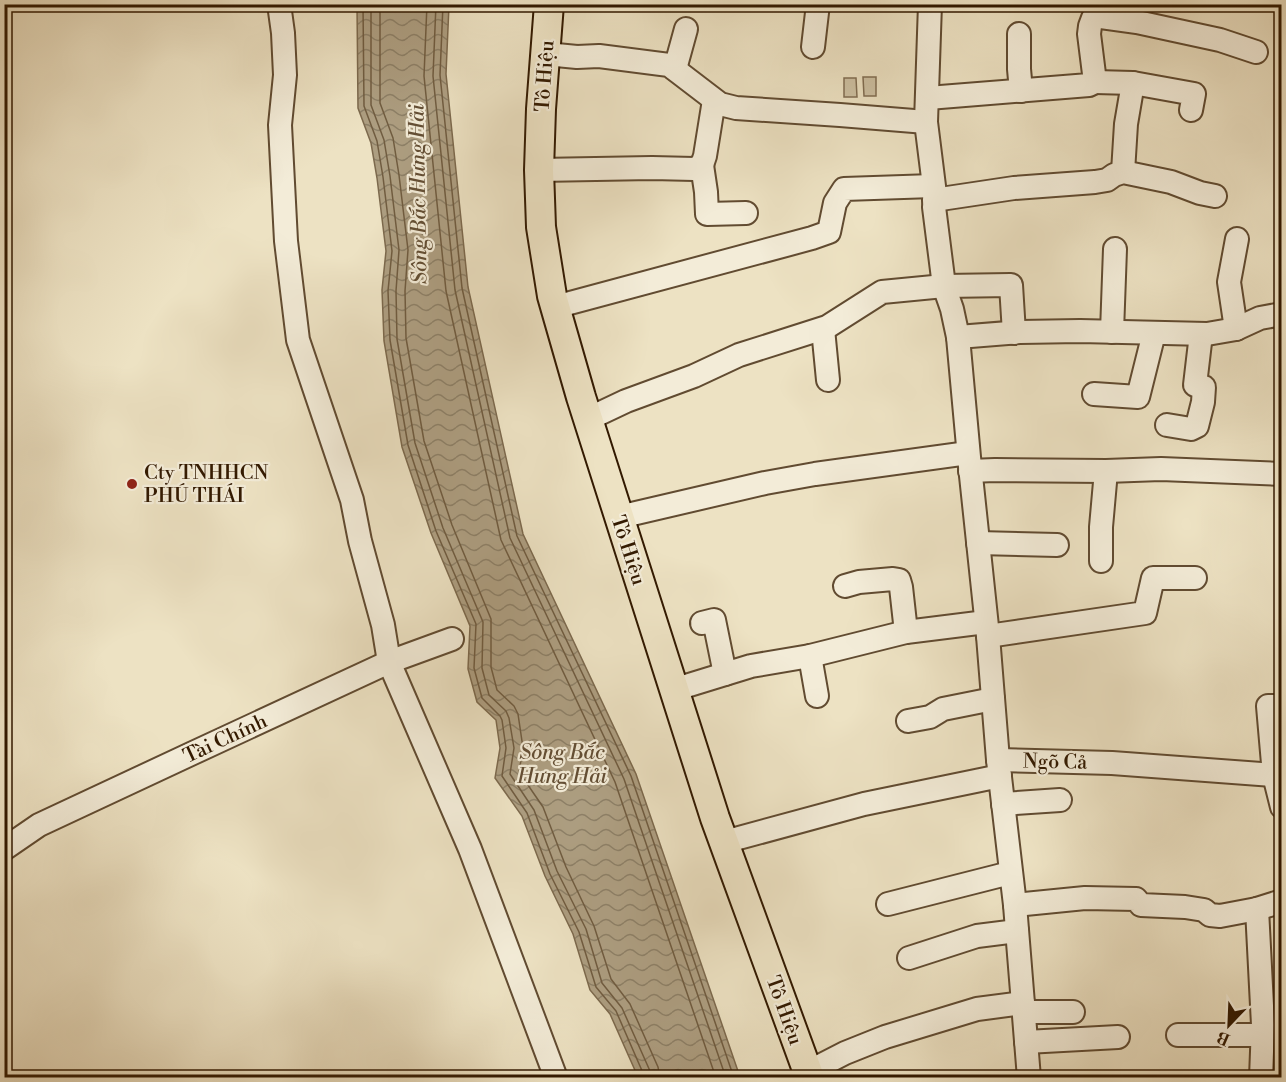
<svg xmlns="http://www.w3.org/2000/svg" width="1286" height="1082" font-family="'Libre Bodoni',serif">
  <style>
    .green { fill: #cdc0a2; stroke: #806c51; stroke-width: 1.5 }
    .water { fill: url(#water-waves); stroke: #7c694d; stroke-width: 1.5 }
    .lines { fill: none; stroke-linecap: round; stroke-linejoin: round }
    .shore { stroke: #705c40; stroke-width: 1.5 }
    .minor-casing { stroke: #614b31; stroke-width: 26 }
    .major-casing { stroke: #321900; stroke-width: 32 }
    .minor { stroke: #f3ecd8; stroke-width: 22 }
    .major { stroke: #ede2c3; stroke-width: 28 }
    .poi-dot { fill: #8f2418; stroke: #f3ecd8; stroke-width: 2 }
    .labels { text-anchor: middle; stroke-width: 4.5; stroke-linejoin: round; paint-order: stroke }
    .street-label { font-size: 20px; fill: #321900; stroke: #f3ecd8 }
    .poi-label { font-size: 20px; fill: #321900; stroke: #f3ecd8; text-anchor: start }
    .water-label { font-size: 21px; font-style: italic; fill: #634e34; stroke: #f3ecd8 }
  </style>
  <defs>
    <pattern id="water-waves" width="16" height="10" patternUnits="userSpaceOnUse" patternTransform="scale(1.5)"><rect width="16" height="10" fill="#ad9e81"/><path d="M0 5q4-4 8 0t8 0" fill="none" stroke="#8d8067"/></pattern>
  </defs>
  <rect width="100%" height="100%" fill="#ede2c3"/>
  <filter id="stains"><feTurbulence type="fractalNoise" baseFrequency=".00333" numOctaves="4"/><feColorMatrix values="0 0 0 0 .2 0 0 0 0 .09 0 0 0 0 .02 0 0 0 .5 -.17"/></filter>
  <radialGradient id="worn" r=".72"><stop offset=".6" stop-color="#630" stop-opacity="0"/><stop offset="1" stop-color="#630" stop-opacity=".3"/></radialGradient>
  <!-- green -->
  <g class="green">
    <polygon points="863,77 876,77 876,96 864,96"/>
    <polygon points="844,78 856,78 857,97 844,97"/>
  </g>
  <!-- water -->
  <polygon class="water" points="357,5 449,5 446,74 468,287 523,534 636,774 740,1077 638,1077 610,1014 590,990 573,934 545,876 522,816 495,778 500,748 496,720 477,702 468,669 470,626 431,533 402,447 384,341 382,290 386,251 377,178 371,143 358,108"/>
  <g class="lines">
    <!-- shore -->
    <g class="shore">
      <polyline points="363,4 364,106 377,141 383,177 392,251 388,291 390,340 408,445 436,531 476,624 474,668 482,698 500,716 502,720 506,748 502,776 527,813 550,874 579,932 596,987 616,1011 643,1073 643,1078"/>
      <polyline points="371,4 371,105 384,140 390,176 399,250 396,291 397,339 415,443 443,528 483,622 482,668 489,695 506,711 509,718 514,748 510,774 534,810 557,871 586,929 602,983 622,1008 650,1071 651,1078"/>
      <polyline points="380,4 380,103 393,138 399,175 408,250 405,291 406,338 424,441 452,525 491,619 491,667 497,690 514,706 518,714 523,748 519,772 543,807 566,867 594,926 611,979 630,1004 658,1067 660,1078"/>
      <polyline points="427,4 424,76 446,291 501,540 615,782 716,1078"/>
      <polyline points="436,4 433,76 455,290 510,538 624,779 726,1078"/>
      <polyline points="443,4 440,75 462,288 517,536 631,776 734,1078"/>
    </g>
    <!-- minor casing -->
    <g class="minor-casing">
      <g id="minor">
        <polyline points="279,4 283,33 285,75 280,125 286,241 298,340 352,500 360,541 383,625 389,662 470,849 556,1078"/>
        <polyline points="930,4 926,122 935,194 934,207 944,286 952,309 958,337 969,457 988,636 998,760 1015,905 1029,1078"/>
        <polyline points="1019,34 1019,69 1021,91"/>
        <polyline points="813,47 818,4"/>
        <polyline points="546,54 577,57 599,56 669,65 720,104 736,108 840,115 926,122"/>
        <polyline points="675,69 686,29"/>
        <polyline points="1095,82 1133,83 1194,94 1191,110"/>
        <polyline points="928,98 1089,85 1095,82 1089,34 1090,26 1093,18 1101,17 1137,22 1220,40 1256,52"/>
        <polyline points="702,165 706,192 707,214 746,213"/>
        <polyline points="539,170 652,168 694,169 702,165 705,156 714,100"/>
        <polyline points="1123,172 1126,124 1133,83"/>
        <polyline points="934,200 1014,188 1095,182 1107,180 1114,175 1123,172 1171,182 1200,193 1215,196"/>
        <polyline points="555,307 812,238 829,232 835,203 844,189 933,186"/>
        <polyline points="823,329 828,380"/>
        <polyline points="1236,329 1229,282 1237,239"/>
        <polyline points="1112,332 1115,249"/>
        <polyline points="958,337 1020,332 1080,331 1207,334 1236,329 1260,318 1282,314"/>
        <polyline points="1094,394 1138,397 1154,333"/>
        <polyline points="588,419 626,401 694,376 739,355 827,327 882,292 944,286 1011,285 1014,333"/>
        <polyline points="1167,425 1191,429 1197,426 1203,402 1204,387 1195,385 1201,334"/>
        <polyline points="970,471 995,470 1106,471 1161,469 1282,474"/>
        <polyline points="619,517 765,483 815,474 968,453"/>
        <polyline points="978,543 1057,545"/>
        <polyline points="1101,561 1101,527 1106,471"/>
        <polyline points="845,586 859,582 893,579 899,580 901,587 906,632"/>
        <polyline points="702,623 714,620 725,674"/>
        <polyline points="988,636 1145,613 1153,578 1195,578"/>
        <polyline points="810,656 817,696"/>
        <polyline points="673,690 751,666 810,656 906,632 986,622"/>
        <polyline points="1282,706 1268,706 1274,775 1282,807"/>
        <polyline points="908,721 930,717 943,709 993,699"/>
        <polyline points="998,760 1112,763 1274,775"/>
        <polyline points="1003,804 1060,800"/>
        <polyline points="724,842 864,804 1000,776"/>
        <polyline points="4,849 39,825 193,753 389,662 452,639"/>
        <polyline points="888,904 1010,873"/>
        <polyline points="1015,905 1085,898 1136,899 1141,905 1185,907 1204,910 1210,915 1220,916 1257,909 1282,901"/>
        <polyline points="1257,909 1263,1025 1261,1078"/>
        <polyline points="909,958 977,936 1017,931"/>
        <polyline points="1024,1012 1073,1012"/>
        <polyline points="1178,1035 1262,1035"/>
        <polyline points="1026,1042 1118,1037"/>
        <polyline points="808,1072 845,1053 885,1037 977,1009 1023,1003"/>
      </g>
    </g>
    <!-- major casing -->
    <g class="major-casing">
      <polyline id="major" points="549,4 541,109 539,170 541,227 552,296 581,397 715,818 810,1078"/>
    </g>
    <!-- minor -->
    <use href="#minor" class="minor"/>
    <!-- major -->
    <use href="#major" class="major"/>
  </g>
  <!-- markers -->
  <circle class="poi-dot" cx="132" cy="484" r="6"/>
  <g class="labels">
    <!-- street labels -->
    <g class="street-label">
      <text transform="translate(544 76) rotate(-86)" y="7">Tô Hiệu</text>
      <text transform="translate(629 550) rotate(72)" y="7">Tô Hiệu</text>
      <text transform="translate(225 738) rotate(-25)" y="7">Tài Chính</text>
      <text transform="translate(1055 761) rotate(1)" y="7">Ngõ Cả</text>
      <text transform="translate(785 1010) rotate(70)" y="7">Tô Hiệu</text>
    </g>
    <!-- poi labels -->
    <g class="poi-label">
      <text x="144" y="479">Cty TNHHCN<tspan x="144" dy="23">PHÚ THÁI</tspan></text>
    </g>
    <!-- water labels -->
    <g class="water-label">
      <text transform="translate(418 194) rotate(-91)" y="7">Sông Bắc Hưng Hải</text>
      <text x="562" y="759">Sông Bắc<tspan x="562" dy="24">Hưng Hải</tspan></text>
    </g>
  </g>
  <!-- margin -->
  <rect width="1286" height="1082" fill="none" stroke="#ede2c3" stroke-width="24"/>
  <rect x="6" y="6" width="1274" height="1070" fill="none" stroke="#321900" stroke-width="3"/>
  <rect x="12" y="12" width="1262" height="1058" fill="none" stroke="#321900" stroke-width="1.5"/>
  <!-- north arrow -->
  <g transform="translate(1229 1025) rotate(203)" stroke="#f3ecd8" stroke-width="4.5" paint-order="stroke">
  <path d="M0-4.5L10 22L0 15L-10 22Z" fill="#321900"/>
  <text y="-9" font-size="16" font-weight="bold" text-anchor="middle" fill="#321900">B</text>
  </g>
  <rect width="100%" height="100%" filter="url(#stains)"/>
  <rect width="100%" height="100%" fill="url(#worn)"/>
</svg>
